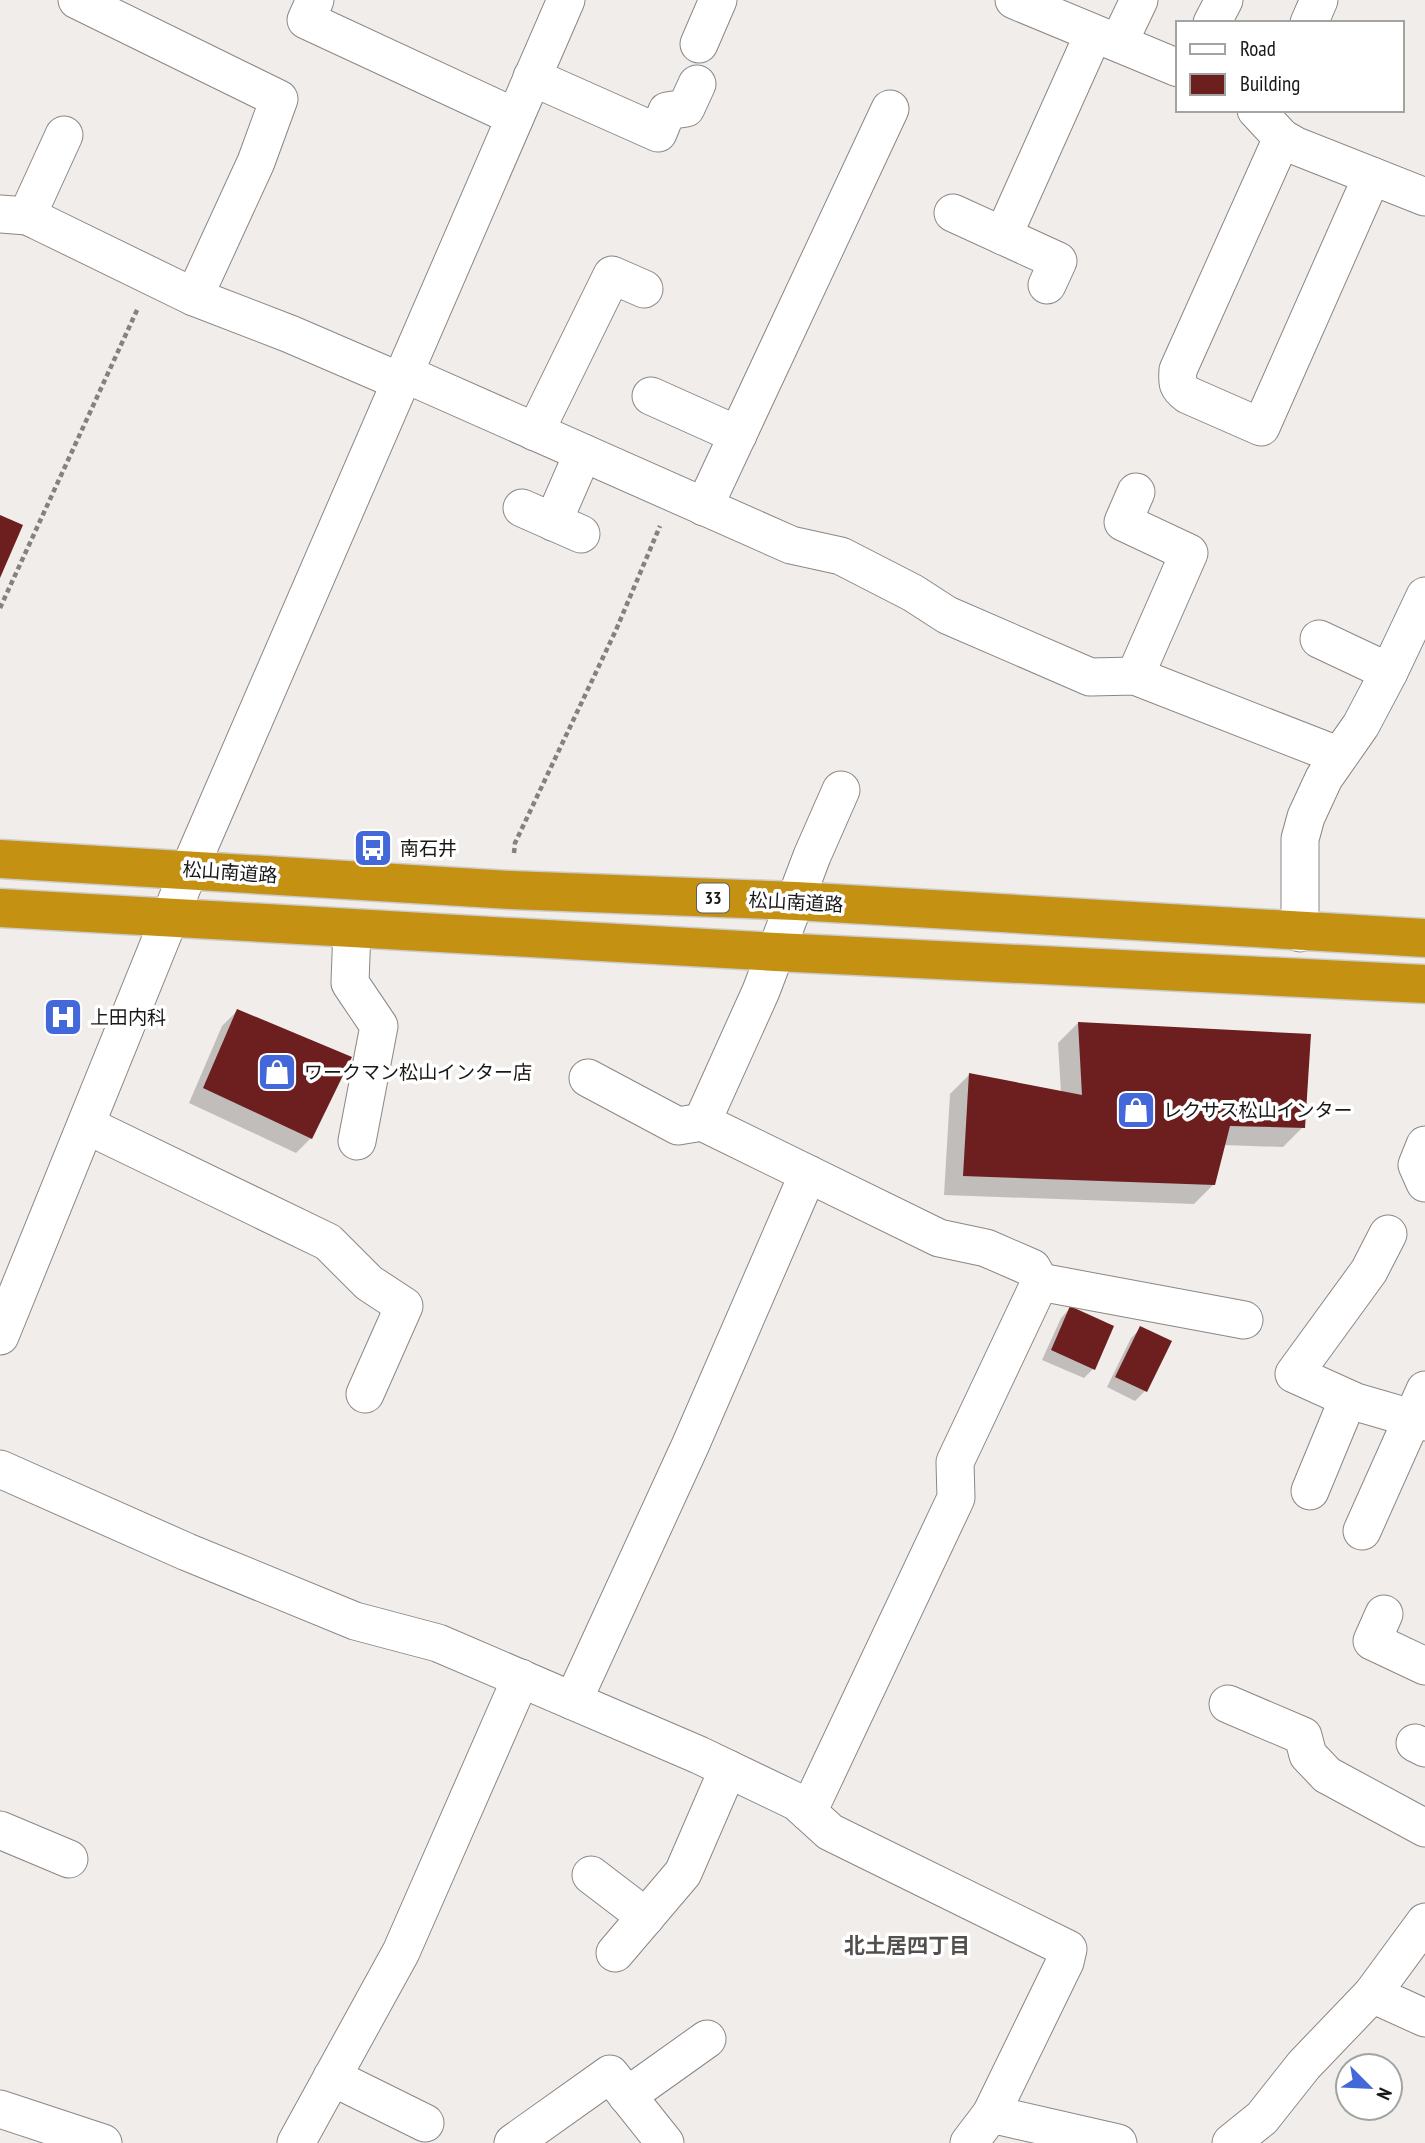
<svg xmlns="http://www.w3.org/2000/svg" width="1425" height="2143" font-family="'PT Sans Narrow','Noto Sans JP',sans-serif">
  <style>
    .shadow { fill: #0003 }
    .building { fill: #6d1e1f }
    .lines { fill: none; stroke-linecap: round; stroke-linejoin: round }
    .street-casing { stroke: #8c8785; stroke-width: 39 }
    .highway-casing { stroke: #ccc; stroke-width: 41 }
    .path { stroke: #84817f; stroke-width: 4.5; stroke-dasharray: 5 3.5; stroke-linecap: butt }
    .street { stroke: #fff; stroke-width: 37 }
    .highway { stroke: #c49113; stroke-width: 38 }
    .labels { text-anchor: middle; stroke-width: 7; stroke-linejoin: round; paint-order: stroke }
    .shield { fill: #fff; stroke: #5e5d5d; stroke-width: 2 }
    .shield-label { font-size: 18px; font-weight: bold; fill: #191817 }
    .poi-label { font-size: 19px; fill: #191817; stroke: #fff; text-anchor: start }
    .street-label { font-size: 19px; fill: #191817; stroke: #fff }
    .neighbourhood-label { font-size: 21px; font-weight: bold; fill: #534f4d; stroke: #fff }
  </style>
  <rect width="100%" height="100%" fill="#f1edea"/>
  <!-- shadow -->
  <g class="shadow">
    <polygon points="237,1011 311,1138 296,1153 189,1103 222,1026"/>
    <polygon points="1078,1023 1303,1127 1283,1147 1223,1145 1214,1184 1194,1204 944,1195 950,1094 970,1074 1061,1093 1058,1043"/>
    <polygon points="1070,1308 1093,1369 1084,1378 1042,1360 1061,1318"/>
    <polygon points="1141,1328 1145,1391 1135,1401 1107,1387 1131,1338"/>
  </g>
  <!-- building -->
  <g class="building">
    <polygon points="0,515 23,525 0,578"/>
    <polygon points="237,1009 352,1057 312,1139 203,1088"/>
    <polygon points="1078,1022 1311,1034 1305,1128 1230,1126 1215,1185 963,1176 969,1073 1082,1095"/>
    <polygon points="1070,1306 1114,1326 1095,1370 1051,1350"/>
    <polygon points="1140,1326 1172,1341 1147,1392 1115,1377"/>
  </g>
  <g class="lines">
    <!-- street casing -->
    <g class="street-casing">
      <g id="street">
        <polyline points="77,0 279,99 256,162 194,297"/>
        <polyline points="315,0 306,20 515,117"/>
        <polyline points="1014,0 1178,68"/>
        <polyline points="1212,23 1224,0"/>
        <polyline points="1309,23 1319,0"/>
        <polyline points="1119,42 1139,0"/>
        <polyline points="699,44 718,0"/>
        <polyline points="532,77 658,133 667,111 686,108 697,84"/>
        <polyline points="1256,110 1282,138 1296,146 1425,197"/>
        <path d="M1282,138L1178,370C1177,383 1177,387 1188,395L1261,427L1372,176"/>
        <polyline points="953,213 1058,261 1047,285"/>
        <polyline points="0,214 27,216 38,221 194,297 290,334 399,381"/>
        <polyline points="27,216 64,135"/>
        <polyline points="1003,236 1093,35"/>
        <polyline points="403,373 791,545 841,556 913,593 947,615 1090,677 1135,676 1337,755"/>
        <polyline points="651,396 738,435"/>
        <polyline points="535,432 612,275 644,289"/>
        <polyline points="704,507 890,109"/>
        <polyline points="522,508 581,534"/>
        <polyline points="553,522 583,453"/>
        <polyline points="1319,639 1389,672"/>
        <polyline points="1135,676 1189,553 1123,522 1136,492"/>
        <polyline points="352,928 350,983 379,1026 357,1141"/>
        <polyline points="1300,933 1300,839 1306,817 1324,778 1361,725 1389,672 1425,596"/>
        <polyline points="588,1078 678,1126 702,1122 939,1238 986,1248 1032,1268 1040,1282"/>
        <polyline points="702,1122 761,991 812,856 841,790"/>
        <polyline points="86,1125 328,1242 369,1283 404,1306 365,1394"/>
        <polyline points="1425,1145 1417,1165 1425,1183"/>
        <polyline points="1388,1234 1369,1271 1294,1374 1356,1402 1425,1422"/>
        <polyline points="0,1336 189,870 566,0"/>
        <polyline points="0,1469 187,1552 355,1621 438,1643 699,1755 797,1802 830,1832 1068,1949 1065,1962 991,2114 969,2143"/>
        <polyline points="1310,1491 1348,1399"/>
        <polyline points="1362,1531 1425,1390"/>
        <polyline points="1384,1614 1372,1641 1425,1666"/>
        <polyline points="573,1701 690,1446 808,1174"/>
        <polyline points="1228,1704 1303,1736 1308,1755 1327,1775 1425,1828"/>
        <polyline points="1415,1743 1425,1748"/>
        <polyline points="808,1812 956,1498 955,1462 1040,1282 1244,1320"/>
        <polyline points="0,1830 69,1859"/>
        <polyline points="591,1875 646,1917"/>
        <polyline points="615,1953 683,1873 728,1769"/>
        <polyline points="1372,1994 1425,2018"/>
        <polyline points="332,2077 425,2123"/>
        <polyline points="627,2096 707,2039"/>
        <polyline points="0,2109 103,2143"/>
        <polyline points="991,2114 1118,2143"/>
        <polyline points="296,2143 401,1952 521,1678"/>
        <polyline points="513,2143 610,2074 665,2143"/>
        <polyline points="1231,2143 1262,2118 1304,2065 1372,1994 1425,1922"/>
      </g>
    </g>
    <!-- highway casing -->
    <g class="highway-casing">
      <g id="highway">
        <polyline points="0,859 511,890 796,901 1425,938"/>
        <polyline points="0,908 776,952 1425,984"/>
      </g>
    </g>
    <!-- path -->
    <g class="path">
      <polyline points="0,608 138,308"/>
      <polyline points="514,853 515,843 616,630 660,526"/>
    </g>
    <!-- street -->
    <use href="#street" class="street"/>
    <!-- highway -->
    <use href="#highway" class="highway"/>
  </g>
  <!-- icons -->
  <defs>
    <g id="bus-square" transform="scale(2.0125)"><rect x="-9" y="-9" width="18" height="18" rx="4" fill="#4368da" stroke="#fff"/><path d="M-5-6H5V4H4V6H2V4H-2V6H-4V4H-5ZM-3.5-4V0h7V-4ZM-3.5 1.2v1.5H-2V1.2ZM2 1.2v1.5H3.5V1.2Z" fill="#fff"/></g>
    <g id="hospital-square" transform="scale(2.0125)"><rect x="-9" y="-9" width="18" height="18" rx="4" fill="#4368da" stroke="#fff"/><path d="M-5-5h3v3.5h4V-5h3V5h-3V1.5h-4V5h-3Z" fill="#fff"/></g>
    <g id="shop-square" transform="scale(2.0125)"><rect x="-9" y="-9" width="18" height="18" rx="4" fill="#4368da" stroke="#fff"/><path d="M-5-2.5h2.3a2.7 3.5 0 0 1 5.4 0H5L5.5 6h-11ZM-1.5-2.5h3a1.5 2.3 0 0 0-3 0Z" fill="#fff"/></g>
  </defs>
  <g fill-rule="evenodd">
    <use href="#bus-square" x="373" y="848"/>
    <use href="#hospital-square" x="63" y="1017"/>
    <use href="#shop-square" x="277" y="1072"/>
    <use href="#shop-square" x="1136" y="1110"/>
  </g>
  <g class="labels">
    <!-- shield labels -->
    <rect class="shield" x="697" y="883.5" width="32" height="29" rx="5"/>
    <g class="shield-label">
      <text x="713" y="904">33</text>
    </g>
    <!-- poi labels -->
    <g class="poi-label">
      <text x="400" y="855">南石井</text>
      <text x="90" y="1024">上田内科</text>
      <text x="304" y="1079">ワークマン松山インター店</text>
      <text x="1163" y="1117">レクサス松山インター</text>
    </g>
    <!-- street labels -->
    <g class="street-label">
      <text transform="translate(230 872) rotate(4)" y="7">松山南道路</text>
      <text transform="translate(796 902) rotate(3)" y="7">松山南道路</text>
    </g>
    <!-- neighbourhood labels -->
    <g class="neighbourhood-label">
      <text x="907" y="1953">北土居四丁目</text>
    </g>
  </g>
  <!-- legend -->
  <rect x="1176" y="21" width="228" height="91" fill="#ffffff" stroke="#a3a3a2" stroke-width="2"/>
  <rect x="1190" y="44" width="35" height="10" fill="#ffffff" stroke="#a3a3a2" stroke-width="2"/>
  <text x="1240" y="56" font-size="21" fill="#191817">Road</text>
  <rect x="1190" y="74" width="35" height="21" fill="#6d1e1f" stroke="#a3a3a2" stroke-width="2"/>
  <text x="1240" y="91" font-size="21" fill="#191817">Building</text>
  <!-- north arrow -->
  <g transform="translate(1369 2087) rotate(114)"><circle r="33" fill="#ffffff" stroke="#a3a3a2" stroke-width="2"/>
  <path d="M0-5L12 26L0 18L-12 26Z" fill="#4368da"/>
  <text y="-10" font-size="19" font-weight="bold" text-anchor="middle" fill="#191817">N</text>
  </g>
</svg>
